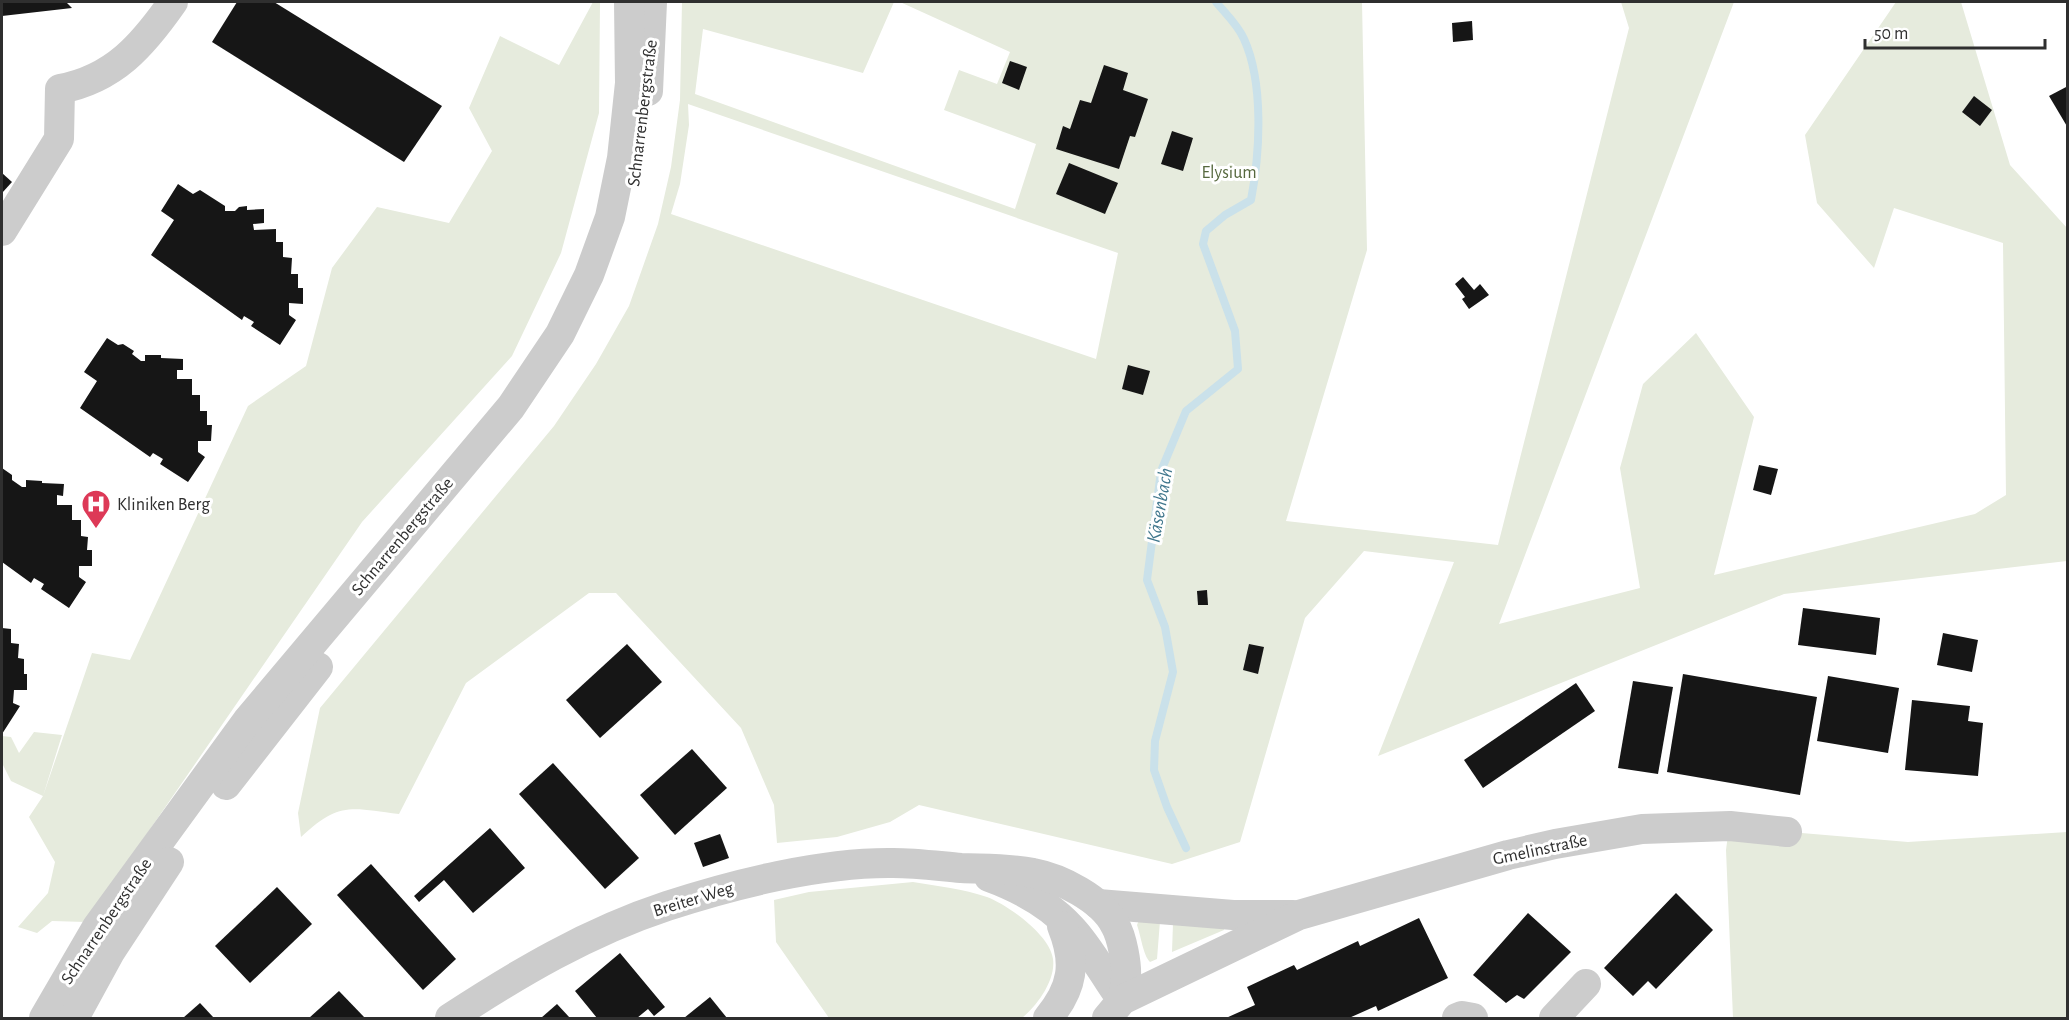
<svg xmlns="http://www.w3.org/2000/svg" width="2069" height="1020" font-family="'Alegreya Sans',sans-serif">
  <style>
    .green { fill: #e6ebdd; fill-rule: evenodd }
    .lines { fill: none; stroke-linecap: round; stroke-linejoin: round }
    .stream { stroke: #cae1ea; stroke-width: 8 }
    .building { fill: #161616 }
    .minor { stroke: #ccc; stroke-width: 30 }
    .labels { text-anchor: middle; stroke-width: 6; stroke-linejoin: round; paint-order: stroke }
    .street-label { font-size: 18px; fill: #2f2f2f; stroke: #fff }
    .park-label { font-size: 18px; fill: #56683e; stroke: #fff }
    .poi-label { font-size: 18px; fill: #2f2f2f; stroke: #fff; text-anchor: start }
    .water-label { font-size: 20px; font-style: italic; fill: #40778d; stroke: #fff }
  </style>
  <rect width="100%" height="100%" fill="#fff"/>
  <!-- green -->
  <g class="green">
    <polygon points="593,2 600,2 599,113 561,253 512,356 362,522 86,922 52,921 37,933 18,927 48,893 55,862 29,817 43,796 11,781 2,763 2,736 11,737 19,753 34,732 62,735 43,796 92,653 130,660 248,406 306,366 332,268 377,207 449,223 492,151 469,108 500,36 559,65"/>
    <path d="M682,2H894L863,73L703,29L695,94L1015,209L1036,144L944,110L959,70L997,84L1010,52L900,2H1362L1367,250L1286,521L1498,545L1629,28L1621,2H1734L1499,624L1640,588L1620,468L1643,384L1696,333L1754,417L1714,575L1975,514L2006,495L2003,243L1894,208L1874,268L1817,203L1805,135L1896,2H1961L2010,165L2067,228V561L1784,594L1378,756L1454,562L1364,551L1305,618L1240,842L1172,864L919,805L890,822L837,837L777,843L774,805L741,728L616,593H589L466,683L399,814C351,808 339,801 301,837L298,813L320,708L554,426L596,364L629,306L658,224L671,167L680,100ZM688,104L1118,253L1096,359L671,214L680,184L689,125Z"/>
    <polygon points="1729,827 1908,842 2067,832 2067,1018 1733,1018 1726,850"/>
    <path d="M913,882C938,886 963,889 987,897C1008,905 1050,935 1053,959C1056,980 1037,1006 1022,1018H829L776,942L774,900L809,892Z"/>
    <path d="M1139,920L1160,921L1157,959L1150,962C1143,955 1141,936 1137,925Z"/>
    <polygon points="1173,923 1223,926 1224,930 1172,952"/>
  </g>
  <g class="lines">
    <!-- stream -->
    <path class="stream" d="M1186,848L1167,807L1154,770L1155,741L1173,672L1165,627L1147,580L1161,471L1186,411L1238,369L1235,331L1203,244L1206,231L1225,215L1251,200C1260,153 1264,83 1244,39C1238,25 1225,13 1216,2"/>
  </g>
  <!-- building -->
  <g class="building">
    <polygon points="2,2 66,2 72,8 2,16"/>
    <polygon points="237,2 274,2 442,106 404,162 212,42"/>
    <polygon points="1472,21 1473,40 1453,42 1452,23"/>
    <polygon points="1010,61 1027,67 1019,90 1002,83"/>
    <polygon points="1104,65 1128,73 1123,90 1148,99 1135,137 1130,136 1119,169 1056,149 1063,126 1070,129 1080,100 1091,103"/>
    <polygon points="2068,86 2068,128 2049,96"/>
    <polygon points="1974,96 1992,110 1980,126 1962,112"/>
    <polygon points="1172,131 1193,138 1183,171 1161,164"/>
    <polygon points="1069,163 1118,183 1105,214 1056,194"/>
    <polygon points="2,173 12,182 2,193"/>
    <polygon points="178,184 193,194 200,190 225,206 225,211 235,211 239,207 247,206 247,210 264,209 264,223 253,224 254,230 276,229 276,242 283,242 283,257 292,258 291,274 298,274 298,288 303,288 303,304 289,303 289,315 296,320 280,345 251,326 254,322 244,316 242,320 151,255 174,220 161,211"/>
    <polygon points="1463,277 1474,290 1480,284 1489,295 1469,309 1462,299 1465,297 1455,284"/>
    <polygon points="107,338 118,345 123,344 134,351 132,354 141,361 145,361 145,355 161,355 161,358 183,359 183,370 177,370 177,379 192,379 192,395 200,395 200,411 207,411 207,425 212,425 211,441 198,441 198,452 205,457 188,482 160,464 163,459 153,453 150,457 80,408 97,381 84,372"/>
    <polygon points="1128,365 1150,371 1143,395 1122,389"/>
    <polygon points="1759,465 1778,469 1771,495 1753,490"/>
    <polygon points="2,468 12,475 12,480 22,487 26,487 26,480 42,481 42,483 64,484 63,496 57,495 57,505 72,505 72,520 81,520 81,536 88,537 87,550 92,550 92,566 79,566 79,577 86,582 69,608 41,589 44,584 34,578 31,583 2,562"/>
    <polygon points="1207,590 1208,605 1198,605 1197,591"/>
    <polygon points="1803,608 1880,618 1876,655 1798,645"/>
    <polygon points="2,628 11,629 11,643 19,644 18,658 24,659 24,674 27,674 27,690 14,690 13,703 20,706 2,734"/>
    <polygon points="1943,633 1978,640 1972,672 1937,665"/>
    <polygon points="627,644 662,682 600,738 566,700"/>
    <polygon points="1249,644 1264,647 1258,674 1243,670"/>
    <polygon points="1683,674 1817,697 1800,795 1667,772"/>
    <polygon points="1828,676 1899,688 1888,753 1817,741"/>
    <polygon points="1633,681 1673,687 1658,774 1618,768"/>
    <polygon points="1576,683 1595,711 1483,788 1464,760"/>
    <polygon points="1912,700 1970,706 1968,721 1983,723 1978,776 1905,770"/>
    <polygon points="692,749 727,788 675,835 640,795"/>
    <polygon points="553,763 639,858 605,889 519,794"/>
    <polygon points="490,828 525,868 473,913 444,880 419,902 414,896"/>
    <polygon points="720,834 729,858 703,867 694,843"/>
    <polygon points="371,864 456,959 423,990 337,895"/>
    <polygon points="277,887 312,924 250,983 215,946"/>
    <polygon points="1676,893 1713,930 1656,989 1648,981 1633,996 1604,968"/>
    <polygon points="1528,913 1571,952 1524,999 1517,995 1506,1003 1473,975"/>
    <polygon points="1419,918 1448,978 1378,1011 1376,1006 1349,1018 1226,1018 1255,1005 1247,987 1294,965 1297,970 1358,941 1360,946"/>
    <polygon points="620,953 665,1007 654,1016 648,1009 637,1018 597,1018 575,991"/>
    <polygon points="339,991 365,1018 309,1018"/>
    <polygon points="710,997 727,1018 684,1018"/>
    <polygon points="200,1003 214,1018 183,1018"/>
    <polygon points="557,1004 570,1018 541,1018"/>
  </g>
  <g class="lines">
    <!-- minor -->
    <g class="minor">
      <polyline points="648,91 652,2"/>
      <path d="M2,231L59,139L60,89C114,79 143,45 173,2"/>
      <polyline points="226,785 318,667"/>
      <path d="M989,877C1019,888 1049,904 1071,928C1090,948 1105,977 1122,1000"/>
      <polyline points="1098,904 1233,915 1293,915"/>
      <polyline points="44,1018 97,927 247,721 511,407 560,334 589,275 610,217 622,158 630,83 629,2"/>
      <polyline points="74,1018 110,952 169,862"/>
      <path d="M450,1018C519,973 588,932 667,906C734,884 822,862 893,863C916,863 938,866 961,868C985,869 1009,868 1033,873C1060,878 1102,899 1115,925C1122,937 1127,964 1126,978C1126,985 1123,993 1122,1000"/>
      <path d="M1048,1018C1073,988 1077,963 1062,926"/>
      <polyline points="1107,1018 1122,1000 1299,915 1508,855 1555,844 1642,829 1730,826 1787,832"/>
      <polyline points="1457,1018 1462,1016 1473,1018"/>
      <polyline points="1554,1018 1586,984"/>
    </g>
  </g>
  <!-- icons -->
  <defs>
    <g id="hospital-pin" transform="scale(1.5)"><path d="M0 17L-7.5 6A9.5 9.5 0 1 1 7.5 6Z" fill="#dd3957" stroke="#fff"/><path d="M-5-5h3v3.5h4V-5h3V5h-3V1.5h-4V5h-3Z" fill="#fff"/></g>
  </defs>
  <g fill-rule="evenodd">
    <use href="#hospital-pin" x="96" y="504"/>
  </g>
  <g class="labels">
    <!-- street labels -->
    <g class="street-label">
      <text transform="translate(642 113) rotate(-83)" y="6">Schnarrenbergstraße</text>
      <text transform="translate(402 536) rotate(-50)" y="6">Schnarrenbergstraße</text>
      <text transform="translate(1540 849) rotate(-12)" y="6">Gmelinstraße</text>
      <text transform="translate(693 899) rotate(-17)" y="6">Breiter Weg</text>
      <text transform="translate(106 921) rotate(-56)" y="6">Schnarrenbergstraße</text>
    </g>
    <!-- park labels -->
    <g class="park-label">
      <text x="1229" y="178">Elysium</text>
    </g>
    <!-- poi labels -->
    <g class="poi-label">
      <text x="117" y="510">Kliniken Berg</text>
    </g>
    <!-- water labels -->
    <g class="water-label">
      <text transform="translate(1159 505) rotate(-80)" y="7">Käsenbach</text>
    </g>
  </g>
  <!-- border -->
  <rect width="2069" height="1020" fill="none" stroke="#2f2f2f" stroke-width="6"/>
  <!-- scale -->
  <path d="M1865 39v9h180v-9" fill="none" stroke="#2f2f2f" stroke-width="3"/>
  <text x="1874" y="39" font-size="18" fill="#2f2f2f" stroke="#ffffff" stroke-width="4.5" paint-order="stroke">50 m</text>
</svg>
